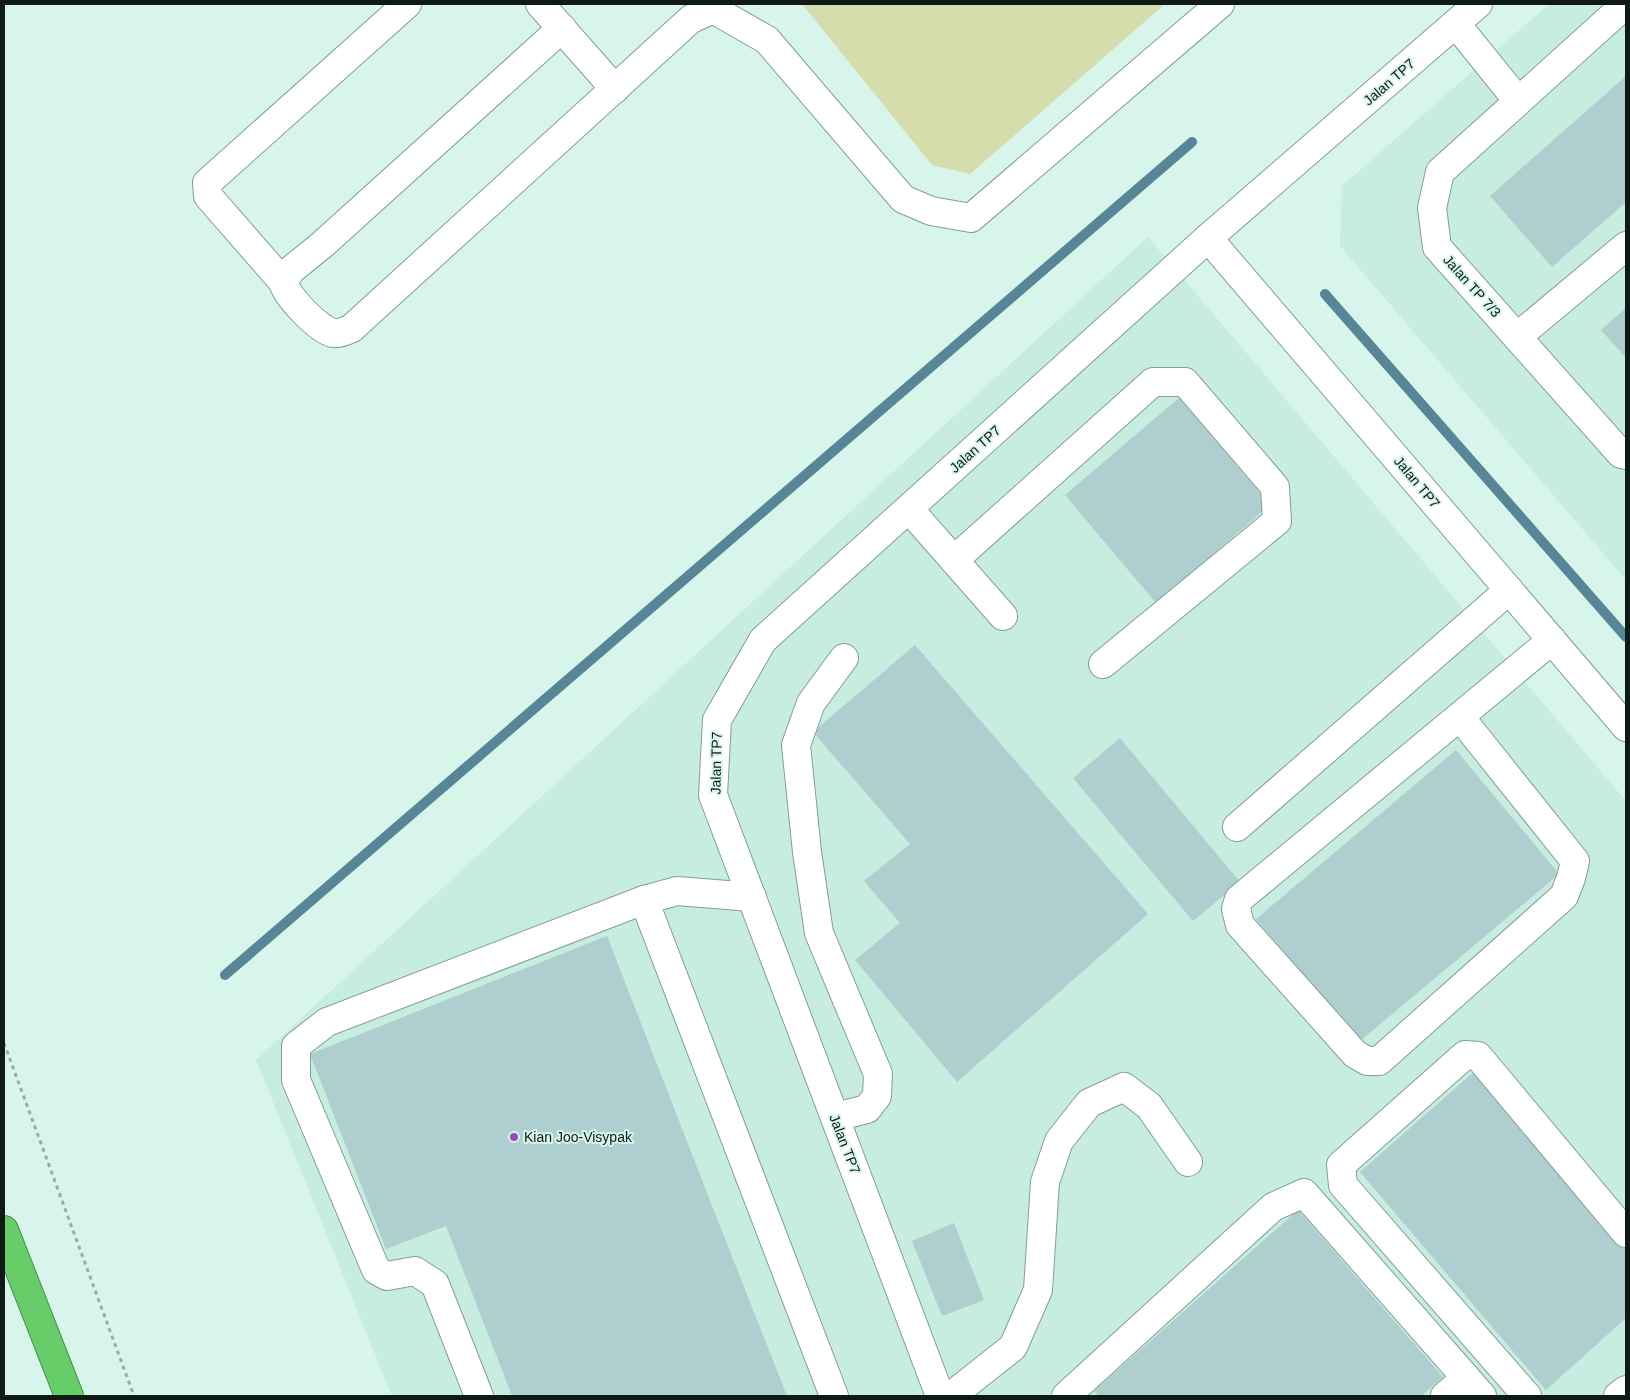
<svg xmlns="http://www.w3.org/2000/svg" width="1630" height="1400" font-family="Helvetica,sans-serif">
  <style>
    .built { fill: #c6eddf }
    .green { fill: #d4ddab }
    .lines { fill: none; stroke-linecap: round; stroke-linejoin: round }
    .stream { stroke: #568698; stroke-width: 10 }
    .building { fill: #aeced0 }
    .minor-casing { stroke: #839f95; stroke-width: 30 }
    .highway-casing { stroke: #488e4b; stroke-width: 30 }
    .path { stroke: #97aea6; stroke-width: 3; stroke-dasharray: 4 4; stroke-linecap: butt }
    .minor { stroke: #fff; stroke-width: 28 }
    .highway { stroke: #67cd68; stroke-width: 28 }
    .poi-dot { fill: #954dc0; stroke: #d8f5eb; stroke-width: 2 }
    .labels { text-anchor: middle; stroke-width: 4; stroke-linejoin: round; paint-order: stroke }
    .street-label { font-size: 14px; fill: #0f1a16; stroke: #d8f5eb }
    .poi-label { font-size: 14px; fill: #0f1a16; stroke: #d8f5eb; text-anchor: start }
  </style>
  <rect width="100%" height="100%" fill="#d8f5eb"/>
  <!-- built -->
  <g class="built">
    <polygon points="1549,4 1626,4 1626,580 1340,246 1342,186"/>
    <polygon points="1148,237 1626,801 1626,1396 392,1396 256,1060"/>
  </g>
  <!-- green -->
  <polygon class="green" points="802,4 1165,4 970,174 932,165"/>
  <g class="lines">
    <!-- stream -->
    <g class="stream">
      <polyline points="1325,294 1626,637"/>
      <polyline points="225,975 1192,142"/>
    </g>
  </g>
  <!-- building -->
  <g class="building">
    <polygon points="1626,76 1626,202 1552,267 1490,196"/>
    <polygon points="1626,308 1626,358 1601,330"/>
    <polygon points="1179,398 1270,505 1156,603 1065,495"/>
    <polygon points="915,645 1148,914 957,1082 855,960 900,923 864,881 910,844 813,732"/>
    <polygon points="1120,738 1240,882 1193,921 1073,778"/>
    <polygon points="1456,750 1559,874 1359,1042 1256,919"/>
    <polygon points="607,936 718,1221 787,1396 512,1396 446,1226 386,1249 310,1054"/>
    <polygon points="1476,1070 1626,1249 1626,1318 1546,1390 1360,1172"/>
    <polygon points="1298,1210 1443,1377 1421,1396 1099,1396 1094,1391"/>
    <polygon points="954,1223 984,1300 942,1316 912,1241"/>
  </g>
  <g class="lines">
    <!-- minor casing -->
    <g class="minor-casing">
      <g id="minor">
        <polyline points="540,4 615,89"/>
        <polyline points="1626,4 1440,172 1432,208 1437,247 1621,454 1626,455"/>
        <polyline points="1456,24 1518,101"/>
        <path d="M562,28L323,244L291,270L283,282C286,296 319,330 333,333C339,334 346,331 352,328L691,19L713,9L767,40L903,199L931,211L971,218L1220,4"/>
        <polyline points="1208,238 1626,727"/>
        <polyline points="283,282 208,196 207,183 407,4"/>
        <polyline points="1517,337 1626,246"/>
        <polyline points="909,509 1003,616"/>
        <polyline points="954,560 1153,382 1185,382 1275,487 1277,521 1103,664"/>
        <polyline points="1460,717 1575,861 1571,878 1564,896 1379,1061 1367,1061 1355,1054 1240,925 1236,909 1239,899 1552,640"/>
        <polyline points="1237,827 1509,590"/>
        <polyline points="644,900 834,1396"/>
        <polyline points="835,1117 867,1109 877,1096 878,1074 819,933 807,852 796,745 811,703 844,658"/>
        <polyline points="479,1396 435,1284 415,1271 387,1276 376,1270 296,1080 296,1046 327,1022 644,900 677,891 752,897"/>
        <polyline points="940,1396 713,795 717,720 763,640 1208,238 1478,4"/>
        <polyline points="951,1396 1013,1347 1038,1290 1045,1182 1059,1141 1089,1103 1124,1087 1149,1106 1188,1162"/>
        <polyline points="1066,1396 1273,1207 1304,1193 1482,1396"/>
        <polyline points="1445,1396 1466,1378"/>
        <polyline points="1527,1396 1343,1185 1341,1165 1465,1055 1478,1056 1626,1233"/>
        <polyline points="1618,1396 1626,1390"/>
      </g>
    </g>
    <!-- highway casing -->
    <g class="highway-casing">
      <polyline id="highway" points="4,1230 69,1396"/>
    </g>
    <!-- path -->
    <polyline class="path" points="4,1043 134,1396"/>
    <!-- minor -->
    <use href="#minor" class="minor"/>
    <!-- highway -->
    <use href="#highway" class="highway"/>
  </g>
  <!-- markers -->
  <circle class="poi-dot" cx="514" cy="1137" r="5"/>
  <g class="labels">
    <!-- street labels -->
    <g class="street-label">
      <text transform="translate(1389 82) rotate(-41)" y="5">Jalan TP7</text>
      <text transform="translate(1472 286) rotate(48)" y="5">Jalan TP 7/3</text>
      <text transform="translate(975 449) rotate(-42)" y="5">Jalan TP7</text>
      <text transform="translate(1417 482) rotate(50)" y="5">Jalan TP7</text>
      <text transform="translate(716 763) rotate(-89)" y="5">Jalan TP7</text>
      <text transform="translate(845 1144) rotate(69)" y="5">Jalan TP7</text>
    </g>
    <!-- poi labels -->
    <g class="poi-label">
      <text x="524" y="1142">Kian Joo-Visypak</text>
    </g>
  </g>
  <!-- border -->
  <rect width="1630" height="1400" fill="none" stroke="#0f1a16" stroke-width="10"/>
</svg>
